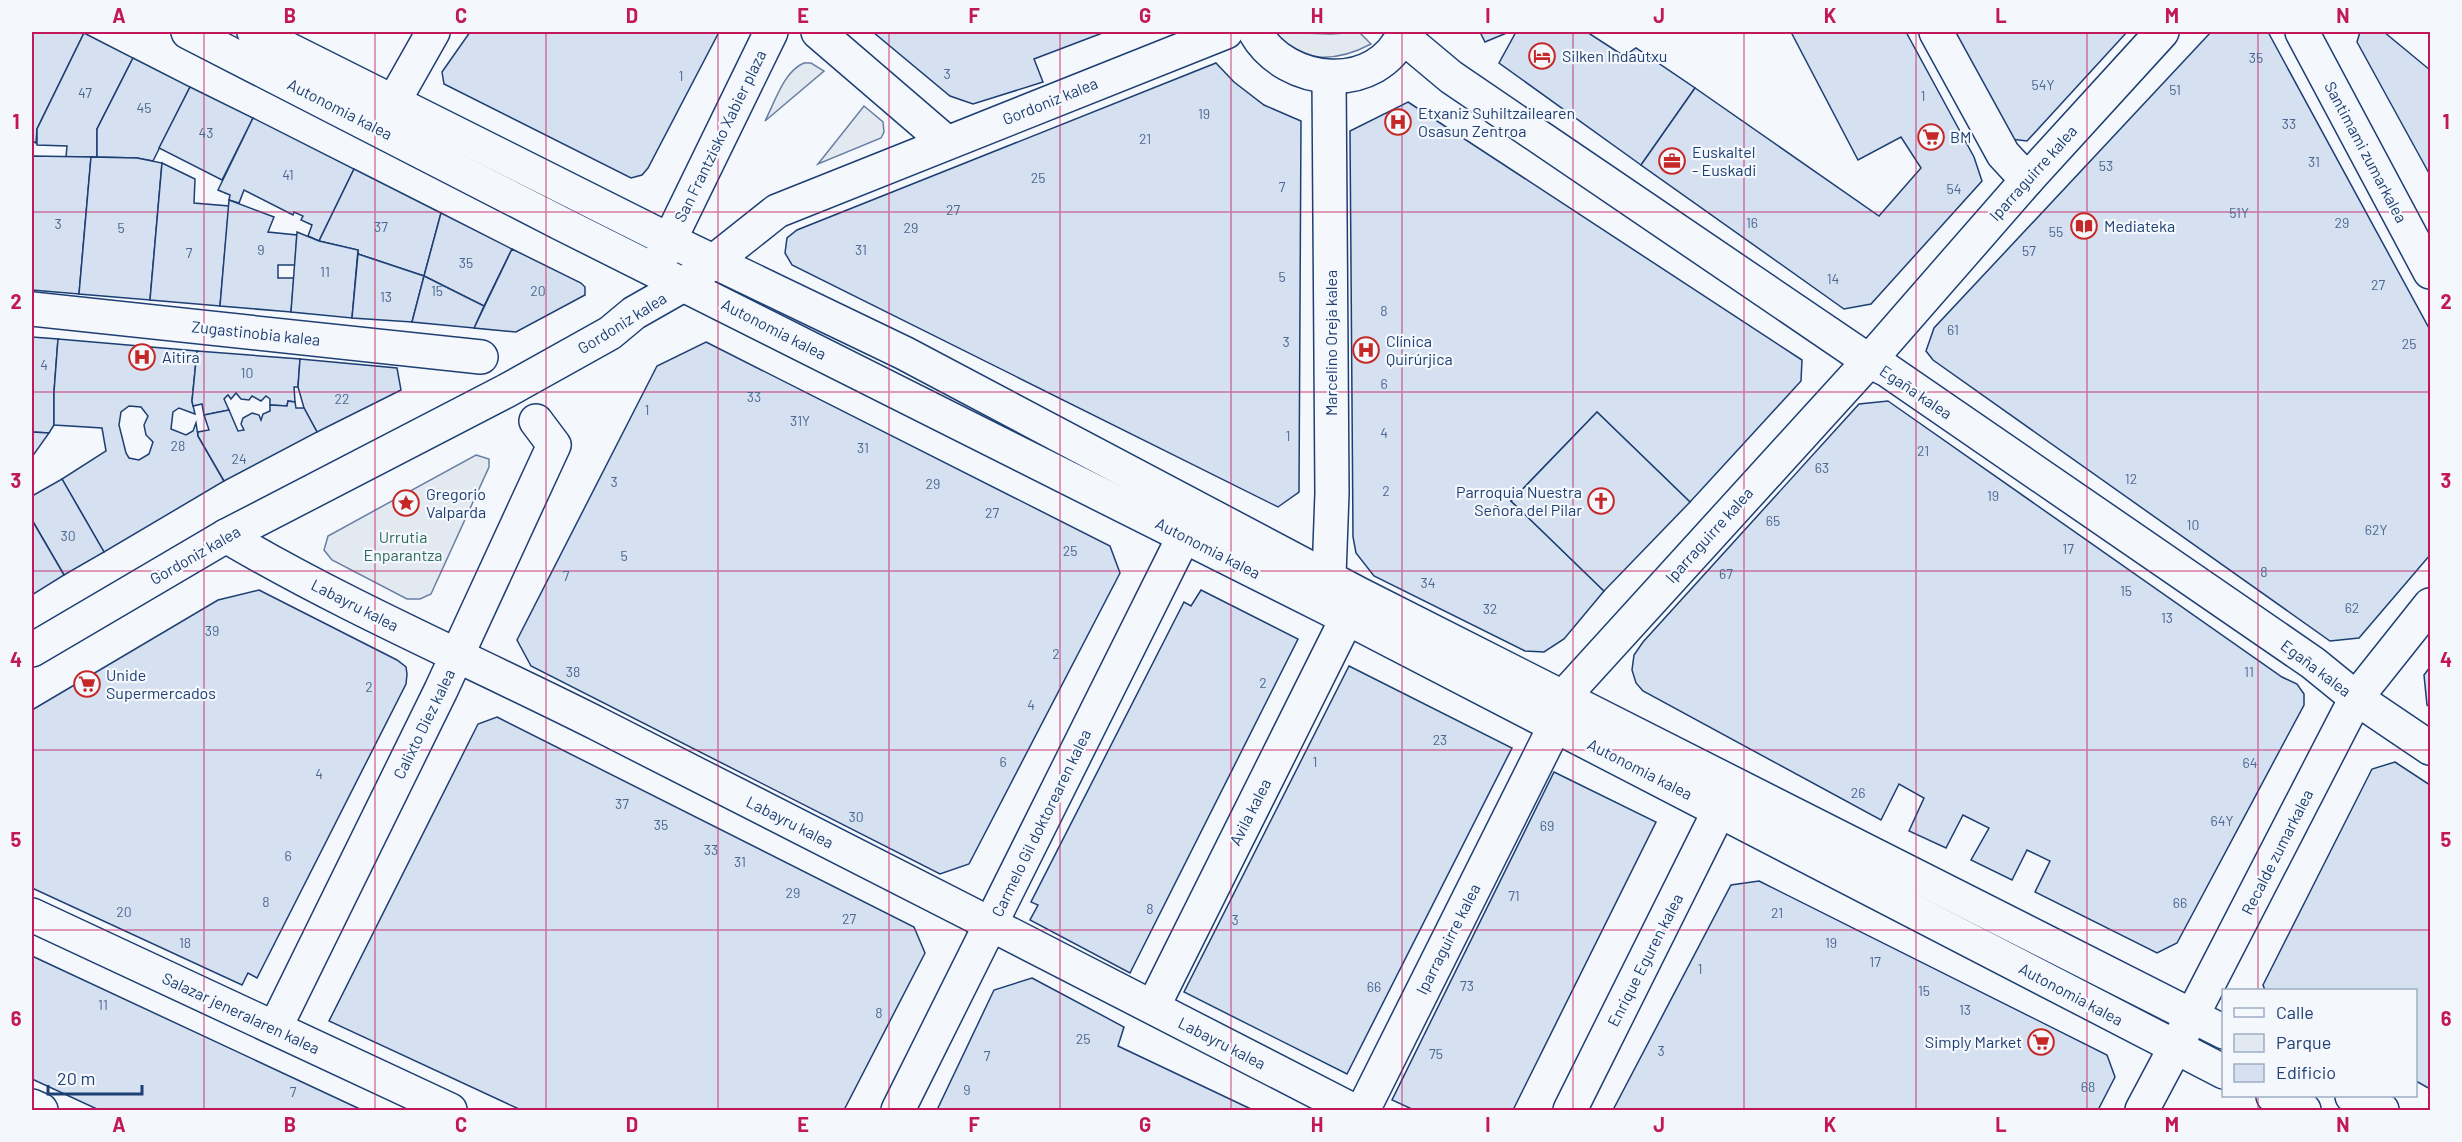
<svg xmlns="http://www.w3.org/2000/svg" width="2462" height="1142" font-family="Barlow,sans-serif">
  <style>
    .green { fill: #e3e9f0; stroke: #687fa3; stroke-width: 1.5 }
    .building { fill: #d5e0f0; stroke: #1d3f73; stroke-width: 1.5; fill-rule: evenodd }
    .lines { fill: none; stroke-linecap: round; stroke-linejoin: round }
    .minor-casing { stroke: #1d3f73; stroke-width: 36 }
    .major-casing { stroke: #1d3f73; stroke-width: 36 }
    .minor { stroke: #f4f7fb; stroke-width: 33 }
    .major { stroke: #f4f7fb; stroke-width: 33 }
    .grid { fill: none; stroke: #c2185b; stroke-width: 1.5; stroke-opacity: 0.55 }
    .labels { text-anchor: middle; stroke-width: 4.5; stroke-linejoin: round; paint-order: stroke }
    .number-label { font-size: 14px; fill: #4b6792 }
    .poi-label { font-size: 16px; fill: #1d3f73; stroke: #f4f7fb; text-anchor: start }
    .street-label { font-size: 16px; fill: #1d3f73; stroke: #f4f7fb }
    .park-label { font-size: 16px; fill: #2c6c60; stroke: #f4f7fb }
    .neatline { fill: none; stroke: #c2185b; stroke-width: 2 }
    .grid-label { font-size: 20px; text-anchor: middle; font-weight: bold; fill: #c2185b }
  </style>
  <rect width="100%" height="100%" fill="#f4f7fb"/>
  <!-- green -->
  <g class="green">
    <path d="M1276,32L1331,34L1359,32L1371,44C1339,61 1298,66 1276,32Z"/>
    <path d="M804,63H811L824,71L765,121C775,102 784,71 804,63Z"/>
    <polygon points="864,106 883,122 884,132 881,138 818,164"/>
    <polygon points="476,455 489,459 489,467 431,594 420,599 407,599 332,560 324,550 328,536"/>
  </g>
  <!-- building -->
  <g class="building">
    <polygon points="32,32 84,33 37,129 36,143 32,141"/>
    <polygon points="470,32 719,32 648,168 642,175 631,178 444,84 442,72"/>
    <polygon points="873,32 1105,32 1034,59 1043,82 973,104 950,96"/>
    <polygon points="1480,32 1509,32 1485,42"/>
    <polygon points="1516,32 1587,32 1624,56 1636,48 1695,88 1641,165 1499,63"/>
    <polygon points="1791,32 1906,32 1974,157 1982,181 1871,304 1844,309 1641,165 1695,88 1879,216 1921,168 1901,137 1858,160"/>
    <polygon points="1946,32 2127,32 2027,141 2002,138"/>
    <polygon points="2211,32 2268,32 2430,330 2430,555 2359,638 2330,641 1933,360 1926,351 1934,328"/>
    <polygon points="2360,32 2384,32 2430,70 2430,175 2357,42"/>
    <polygon points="84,33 133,58 97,129 97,157 66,157 67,146 37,145 37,129"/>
    <polygon points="133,58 190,87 153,161 137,158 97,157 97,129"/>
    <polygon points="1216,63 1234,82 1264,105 1301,121 1299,492 1278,507 792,265 785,253 787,238 797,230"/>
    <polygon points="190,87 253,118 222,180 159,148"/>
    <polygon points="1408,102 1802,360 1801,381 1690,502 1597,412 1511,501 1604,591 1564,639 1544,652 1525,651 1374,576 1356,553 1353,537 1350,131"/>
    <polygon points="253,118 354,169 319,241 308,236 312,225 301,220 303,216 294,212 293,215 244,190 239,203 229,200 230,195 218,190"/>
    <polygon points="32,156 91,157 79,294 32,290"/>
    <polygon points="91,157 137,158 162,163 150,300 79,294"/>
    <polygon points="162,163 195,179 194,203 229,206 220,306 150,300"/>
    <polygon points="354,169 441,213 424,276 358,254 358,250 319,241"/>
    <polygon points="229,200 274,217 268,232 297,235 295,265 278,265 278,278 294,278 291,312 220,306"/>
    <polygon points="441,213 512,249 484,306 424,276"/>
    <polygon points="297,232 319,241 358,250 352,318 291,312"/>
    <polygon points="512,249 581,283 585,287 585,295 516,332 474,328"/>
    <polygon points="358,254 424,276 412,322 352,318"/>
    <polygon points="424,276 484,306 474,328 412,322"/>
    <polygon points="32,337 58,339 54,392 54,425 49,433 32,432"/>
    <path d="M58,339L197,351L192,401L195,414L179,408L173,412L171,429L186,435L193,431L196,423L198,436L224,481L104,552L62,479L106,451L102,428L54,425V392ZM129,406L141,407L148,416L144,425L146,435L153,442L149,454L139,460L129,458L126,453L119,425L121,412Z"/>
    <polygon points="706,342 1110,546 1120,573 969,864 940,874 531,666 517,640 657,366"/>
    <polygon points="197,351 300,359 298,387 294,387 295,402 288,401 287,406 270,405 270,399 266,396 261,401 252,396 249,400 241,399 236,393 231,399 228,395 224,399 229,410 204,415 202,404 193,406 192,401"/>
    <polygon points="300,359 397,368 401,390 317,432 304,408 298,387"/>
    <polygon points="288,401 295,402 296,408 304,408 317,432 224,481 198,436 198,432 209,430 204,415 229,410 238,431 244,430 241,424 243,418 252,413 259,415 261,420 263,414 270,411 270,405 287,406"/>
    <polygon points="1888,401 2282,677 2297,684 2304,694 2304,705 2177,943 2157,953 2035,892 2050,861 2027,850 2012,880 1971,860 1989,828 1963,815 1946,848 1909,831 1924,798 1899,784 1881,820 1643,691 1636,683 1632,670 1634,655 1643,642 1859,404"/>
    <polygon points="1597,412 1690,502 1604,591 1511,501"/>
    <polygon points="32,432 49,433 32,457"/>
    <polygon points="62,479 104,552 64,575 32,520 32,496"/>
    <polygon points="32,520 64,575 32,595"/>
    <polygon points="259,590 397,660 406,667 407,674 406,684 257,978 248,973 242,985 32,888 32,710 218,600"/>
    <polygon points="1201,590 1298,639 1130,973 1030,920 1038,905 1031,902 1184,602 1191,606"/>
    <polygon points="1349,666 1512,748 1347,1074 1184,992"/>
    <polygon points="2430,667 2430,707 2427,705 2424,675"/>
    <polygon points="497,717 914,927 925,953 844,1110 521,1110 329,1021 478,724"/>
    <polygon points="2395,762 2430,785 2430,1089 2416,1081 2416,990 2265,990 2263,985 2372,769"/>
    <polygon points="1554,772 1656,822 1513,1110 1414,1110 1392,1100"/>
    <polygon points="1759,881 2107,1055 2115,1077 2098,1110 1613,1110 1731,885"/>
    <polygon points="32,956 362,1110 99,1110 32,1079"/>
    <polygon points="1032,978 1124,1027 1118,1046 1253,1110 937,1110 994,990"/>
  </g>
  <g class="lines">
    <!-- minor casing -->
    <g class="minor-casing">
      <g id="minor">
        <polyline points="818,32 946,142"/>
        <path d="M1255,32C1286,87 1378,95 1404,32"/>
        <polyline points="1936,32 2003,154 2027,180"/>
        <polyline points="2302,32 2430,272"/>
        <polyline points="1402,36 1451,77 1869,361 1887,370 2313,663 2356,698 2430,748"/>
        <polyline points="394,101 433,32"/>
        <polyline points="657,266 771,32"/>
        <polyline points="32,309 481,357"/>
        <path d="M226,536C346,607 475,662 600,725C851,853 1102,980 1352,1110"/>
        <polyline points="1328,603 1332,493 1329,77"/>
        <polyline points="32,650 226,536 506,391 610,333 634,313 685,284 777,211 1226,32"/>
        <polyline points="32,915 450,1110"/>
        <polyline points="1153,1007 1347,618"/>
        <polyline points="275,1028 441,690 554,445 536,421"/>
        <polyline points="32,1106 41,1110"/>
        <polyline points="898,1110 1184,536"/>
        <polyline points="1363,1110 1555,726 1564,696 1869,361 2027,180 2162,32"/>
        <polyline points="1570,1110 1720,809"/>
        <polyline points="2142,1110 2192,1016"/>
      </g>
    </g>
    <!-- major casing -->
    <g class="major-casing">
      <g id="major">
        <polyline points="188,32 560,223 1347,618 2224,1072"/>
        <polyline points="254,32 669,240 904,353 1359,594 2224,1032"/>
        <polyline points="2192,1016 2356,698 2430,605"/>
        <polyline points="2273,1096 2304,1110"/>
        <polyline points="2352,1096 2382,1110"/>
      </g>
    </g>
    <!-- minor -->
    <use href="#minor" class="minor"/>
    <!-- major -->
    <use href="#major" class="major"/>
  </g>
  <!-- grid -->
  <path class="grid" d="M204,32V1110M375,32V1110M546,32V1110M718,32V1110M889,32V1110M1060,32V1110M1231,32V1110M1402,32V1110M1573,32V1110M1744,32V1110M1916,32V1110M2087,32V1110M2258,32V990M32,212H2430M32,392H2430M32,571H2430M32,750H2430M32,930H2430M2258,1096V1110"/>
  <!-- icons -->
  <defs>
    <g id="hotel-ring" transform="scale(1.35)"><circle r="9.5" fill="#f4f7fb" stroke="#c62828" stroke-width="1.5"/><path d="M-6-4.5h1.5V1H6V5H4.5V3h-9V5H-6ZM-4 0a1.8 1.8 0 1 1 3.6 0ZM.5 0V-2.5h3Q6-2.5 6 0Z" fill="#c62828"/></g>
    <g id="hospital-ring" transform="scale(1.35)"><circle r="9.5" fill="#f4f7fb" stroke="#c62828" stroke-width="1.5"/><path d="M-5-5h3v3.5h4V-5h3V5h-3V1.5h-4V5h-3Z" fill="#c62828"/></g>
    <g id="supermarket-ring" transform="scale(1.35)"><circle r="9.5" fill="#f4f7fb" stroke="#c62828" stroke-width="1.5"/><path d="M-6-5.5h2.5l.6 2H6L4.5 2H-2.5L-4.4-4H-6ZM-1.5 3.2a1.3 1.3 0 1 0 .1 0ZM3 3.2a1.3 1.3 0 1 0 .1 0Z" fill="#c62828"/></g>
    <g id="office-ring" transform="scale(1.35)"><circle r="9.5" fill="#f4f7fb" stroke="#c62828" stroke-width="1.5"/><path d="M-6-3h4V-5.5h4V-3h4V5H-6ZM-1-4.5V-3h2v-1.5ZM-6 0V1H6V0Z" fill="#c62828"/></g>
    <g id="library-ring" transform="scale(1.35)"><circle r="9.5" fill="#f4f7fb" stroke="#c62828" stroke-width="1.5"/><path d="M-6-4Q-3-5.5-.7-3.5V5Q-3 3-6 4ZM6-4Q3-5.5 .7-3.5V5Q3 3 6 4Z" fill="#c62828"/></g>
    <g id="church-ring" transform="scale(1.35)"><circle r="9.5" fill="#f4f7fb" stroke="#c62828" stroke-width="1.5"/><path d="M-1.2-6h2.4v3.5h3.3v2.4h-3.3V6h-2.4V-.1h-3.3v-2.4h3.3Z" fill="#c62828"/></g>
    <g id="sight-ring" transform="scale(1.35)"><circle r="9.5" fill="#f4f7fb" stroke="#c62828" stroke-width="1.5"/><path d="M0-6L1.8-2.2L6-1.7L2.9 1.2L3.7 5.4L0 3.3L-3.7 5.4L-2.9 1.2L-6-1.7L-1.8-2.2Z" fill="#c62828"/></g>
  </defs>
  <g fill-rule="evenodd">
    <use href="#hotel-ring" x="1542" y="56"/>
    <use href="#hospital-ring" x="1398" y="122"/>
    <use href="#supermarket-ring" x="1931" y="137"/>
    <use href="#office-ring" x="1672" y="161"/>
    <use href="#library-ring" x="2084" y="226"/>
    <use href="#hospital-ring" x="1366" y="350"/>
    <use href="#hospital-ring" x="142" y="357"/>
    <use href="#church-ring" x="1601" y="501"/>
    <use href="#sight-ring" x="406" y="503"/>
    <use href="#supermarket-ring" x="87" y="684"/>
    <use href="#supermarket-ring" x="2041" y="1042"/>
  </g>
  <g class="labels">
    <!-- number labels -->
    <g class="number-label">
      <text x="2256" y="63">35</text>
      <text x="947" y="79">3</text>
      <text x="681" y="81">1</text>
      <text x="2043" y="90">54Y</text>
      <text x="2175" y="95">51</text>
      <text x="85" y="98">47</text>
      <text x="1923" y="101">1</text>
      <text x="144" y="113">45</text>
      <text x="1204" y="119">19</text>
      <text x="2289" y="129">33</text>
      <text x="206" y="138">43</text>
      <text x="1145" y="144">21</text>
      <text x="2314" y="167">31</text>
      <text x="2106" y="171">53</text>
      <text x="288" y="180">41</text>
      <text x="1038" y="183">25</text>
      <text x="1282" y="192">7</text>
      <text x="1954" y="194">54</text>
      <text x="953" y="215">27</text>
      <text x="2239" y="218">51Y</text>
      <text x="1752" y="228">16</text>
      <text x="2342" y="228">29</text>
      <text x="58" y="229">3</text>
      <text x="381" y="232">37</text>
      <text x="121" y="233">5</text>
      <text x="911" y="233">29</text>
      <text x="2056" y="237">55</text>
      <text x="261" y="255">9</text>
      <text x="861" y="255">31</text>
      <text x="2029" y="256">57</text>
      <text x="189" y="258">7</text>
      <text x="466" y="268">35</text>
      <text x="325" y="277">11</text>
      <text x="1282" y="282">5</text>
      <text x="1833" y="284">14</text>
      <text x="2378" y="290">27</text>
      <text x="437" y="296">15</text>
      <text x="538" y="296">20</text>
      <text x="386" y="302">13</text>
      <text x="1384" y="316">8</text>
      <text x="1953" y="335">61</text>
      <text x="1286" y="347">3</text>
      <text x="2409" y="349">25</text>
      <text x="44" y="370">4</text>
      <text x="247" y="378">10</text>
      <text x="1384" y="389">6</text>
      <text x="754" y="402">33</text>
      <text x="342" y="404">22</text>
      <text x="647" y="415">1</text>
      <text x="800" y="426">31Y</text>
      <text x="1384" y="438">4</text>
      <text x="1288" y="441">1</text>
      <text x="178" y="451">28</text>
      <text x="863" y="453">31</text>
      <text x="1923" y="456">21</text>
      <text x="239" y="464">24</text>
      <text x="1822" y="473">63</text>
      <text x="2131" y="484">12</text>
      <text x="614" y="487">3</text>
      <text x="933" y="489">29</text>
      <text x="1386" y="496">2</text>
      <text x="1993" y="501">19</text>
      <text x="992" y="518">27</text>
      <text x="1773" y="526">65</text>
      <text x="2193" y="530">10</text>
      <text x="2376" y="535">62Y</text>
      <text x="68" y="541">30</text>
      <text x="2068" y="554">17</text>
      <text x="1070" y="556">25</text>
      <text x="624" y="561">5</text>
      <text x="2264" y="577">8</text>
      <text x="1726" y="579">67</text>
      <text x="566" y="581">7</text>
      <text x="1428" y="588">34</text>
      <text x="2126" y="596">15</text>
      <text x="2352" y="613">62</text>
      <text x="1490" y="614">32</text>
      <text x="2167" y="623">13</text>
      <text x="212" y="636">39</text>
      <text x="1056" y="659">2</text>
      <text x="573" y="677">38</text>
      <text x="2249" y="677">11</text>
      <text x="1263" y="688">2</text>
      <text x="369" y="692">2</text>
      <text x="1031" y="710">4</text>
      <text x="1440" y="745">23</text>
      <text x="1003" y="767">6</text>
      <text x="1315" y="767">1</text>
      <text x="2250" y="768">64</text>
      <text x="319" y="779">4</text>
      <text x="1858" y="798">26</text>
      <text x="622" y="809">37</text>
      <text x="856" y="822">30</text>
      <text x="2222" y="826">64Y</text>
      <text x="661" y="830">35</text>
      <text x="1547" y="831">69</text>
      <text x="711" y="855">33</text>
      <text x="288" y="861">6</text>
      <text x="740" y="867">31</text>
      <text x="793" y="898">29</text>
      <text x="1514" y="901">71</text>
      <text x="266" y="907">8</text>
      <text x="2180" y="908">66</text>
      <text x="1150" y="914">8</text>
      <text x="124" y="917">20</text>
      <text x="1777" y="918">21</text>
      <text x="849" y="924">27</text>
      <text x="1235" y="925">3</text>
      <text x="185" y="948">18</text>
      <text x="1831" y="948">19</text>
      <text x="1875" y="967">17</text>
      <text x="1700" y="974">1</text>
      <text x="1467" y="991">73</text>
      <text x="1374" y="992">66</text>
      <text x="1924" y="996">15</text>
      <text x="103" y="1010">11</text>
      <text x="1965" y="1015">13</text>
      <text x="879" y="1018">8</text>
      <text x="1083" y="1044">25</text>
      <text x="1661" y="1056">3</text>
      <text x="1436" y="1059">75</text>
      <text x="987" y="1061">7</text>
      <text x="2088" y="1092">68</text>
      <text x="967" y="1095">9</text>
      <text x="293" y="1097">7</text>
    </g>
    <!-- poi labels -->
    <g class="poi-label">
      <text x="1562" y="62">Silken Indautxu</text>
      <text x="1418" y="119">Etxaniz Suhiltzailearen<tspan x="1418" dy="18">Osasun Zentroa</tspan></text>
      <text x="1950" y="143">BM</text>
      <text x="1692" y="158">Euskaltel<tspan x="1692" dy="18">- Euskadi</tspan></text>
      <text x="2104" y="232">Mediateka</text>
      <text x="1386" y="347">Clínica<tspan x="1386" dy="18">Quirúrjica</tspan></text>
      <text x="162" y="363">Aitira</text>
      <text x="1582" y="498" text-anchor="end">Parroquia Nuestra<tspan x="1582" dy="18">Señora del Pilar</tspan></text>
      <text x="426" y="500">Gregorio<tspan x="426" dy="18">Valparda</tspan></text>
      <text x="106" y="681">Unide<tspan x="106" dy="18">Supermercados</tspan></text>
      <text x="2022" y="1048" text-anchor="end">Simply Market</text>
    </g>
    <!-- street labels -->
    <g class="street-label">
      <text transform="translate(1050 101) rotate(-22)" y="6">Gordoniz kalea</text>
      <text transform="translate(340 109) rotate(27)" y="6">Autonomia kalea</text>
      <text transform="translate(720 136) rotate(-64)" y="6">San Frantzisko Xabier plaza</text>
      <text transform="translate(2366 152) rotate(62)" y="6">Santimami zumarkalea</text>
      <text transform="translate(2033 173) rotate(-48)" y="6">Iparraguirre kalea</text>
      <text transform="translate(622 323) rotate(-32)" y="6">Gordoniz kalea</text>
      <text transform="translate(774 329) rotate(27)" y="6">Autonomia kalea</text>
      <text transform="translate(256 333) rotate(6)" y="6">Zugastinobia kalea</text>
      <text transform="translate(1331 343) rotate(-90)" y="6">Marcelino Oreja kalea</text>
      <text transform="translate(1916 392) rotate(34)" y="6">Egaña kalea</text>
      <text transform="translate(1709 535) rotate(-48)" y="6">Iparraguirre kalea</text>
      <text transform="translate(1208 548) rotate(27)" y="6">Autonomia kalea</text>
      <text transform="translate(195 555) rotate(-30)" y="6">Gordoniz kalea</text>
      <text transform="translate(355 605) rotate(27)" y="6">Labayru kalea</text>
      <text transform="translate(2316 668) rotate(37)" y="6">Egaña kalea</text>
      <text transform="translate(424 724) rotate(-64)" y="6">Calixto Diez kalea</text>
      <text transform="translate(1640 769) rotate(27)" y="6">Autonomia kalea</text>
      <text transform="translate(1250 812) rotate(-63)" y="6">Avila kalea</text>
      <text transform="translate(790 822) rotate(27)" y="6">Labayru kalea</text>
      <text transform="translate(1041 823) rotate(-64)" y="6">Carmelo Gil doktorearen kalea</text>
      <text transform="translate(2277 852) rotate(-63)" y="6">Recalde zumarkalea</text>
      <text transform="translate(1448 939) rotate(-63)" y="6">Iparraguirre kalea</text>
      <text transform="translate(1645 960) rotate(-63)" y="6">Enrique Eguren kalea</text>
      <text transform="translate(2071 994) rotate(28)" y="6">Autonomia kalea</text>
      <text transform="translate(241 1013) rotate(25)" y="6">Salazar jeneralaren kalea</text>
      <text transform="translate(1222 1043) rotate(27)" y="6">Labayru kalea</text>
    </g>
    <!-- park labels -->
    <g class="park-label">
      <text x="403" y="543">Urrutia<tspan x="403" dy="18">Enparantza</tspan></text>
    </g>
  </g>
  <!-- border -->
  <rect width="2462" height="1142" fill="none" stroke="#f4f7fb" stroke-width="66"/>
  <!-- legend -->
  <rect x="2222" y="989" width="195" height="108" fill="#f4f7fb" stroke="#9eadc5" stroke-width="1.5"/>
  <rect x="2234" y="1008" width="30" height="9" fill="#f4f7fb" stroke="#9eadc5" stroke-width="1.5"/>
  <text x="2276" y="1019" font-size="18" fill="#1d3f73">Calle</text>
  <rect x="2234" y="1034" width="30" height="18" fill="#e3e9f0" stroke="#9eadc5" stroke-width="1.5"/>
  <text x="2276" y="1049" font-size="18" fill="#1d3f73">Parque</text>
  <rect x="2234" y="1064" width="30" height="18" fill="#d5e0f0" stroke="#9eadc5" stroke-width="1.5"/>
  <text x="2276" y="1079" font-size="18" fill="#1d3f73">Edificio</text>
  <!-- scale -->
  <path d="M48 1085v9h94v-9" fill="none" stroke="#1d3f73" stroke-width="3"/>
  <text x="57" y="1085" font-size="18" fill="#1d3f73" stroke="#f4f7fb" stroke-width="4.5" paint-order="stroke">20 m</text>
  <rect x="33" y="33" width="2396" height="1076" class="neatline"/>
  <g class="grid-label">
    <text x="119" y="23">A</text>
    <text x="290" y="23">B</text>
    <text x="461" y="23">C</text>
    <text x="632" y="23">D</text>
    <text x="803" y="23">E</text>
    <text x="974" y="23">F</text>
    <text x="1145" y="23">G</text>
    <text x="1317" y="23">H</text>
    <text x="1488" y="23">I</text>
    <text x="1659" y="23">J</text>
    <text x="1830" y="23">K</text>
    <text x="2001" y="23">L</text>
    <text x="2172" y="23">M</text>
    <text x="2343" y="23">N</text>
    <text x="16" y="129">1</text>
    <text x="2446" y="129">1</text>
    <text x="16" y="309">2</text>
    <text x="2446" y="309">2</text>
    <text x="16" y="488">3</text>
    <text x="2446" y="488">3</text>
    <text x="16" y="667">4</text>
    <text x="2446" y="667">4</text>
    <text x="16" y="847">5</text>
    <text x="2446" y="847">5</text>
    <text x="16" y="1026">6</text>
    <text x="2446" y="1026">6</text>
    <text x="119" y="1132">A</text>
    <text x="290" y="1132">B</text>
    <text x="461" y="1132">C</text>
    <text x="632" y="1132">D</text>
    <text x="803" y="1132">E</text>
    <text x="974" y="1132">F</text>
    <text x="1145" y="1132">G</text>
    <text x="1317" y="1132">H</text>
    <text x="1488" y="1132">I</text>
    <text x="1659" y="1132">J</text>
    <text x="1830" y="1132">K</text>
    <text x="2001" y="1132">L</text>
    <text x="2172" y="1132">M</text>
    <text x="2343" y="1132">N</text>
  </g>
</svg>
